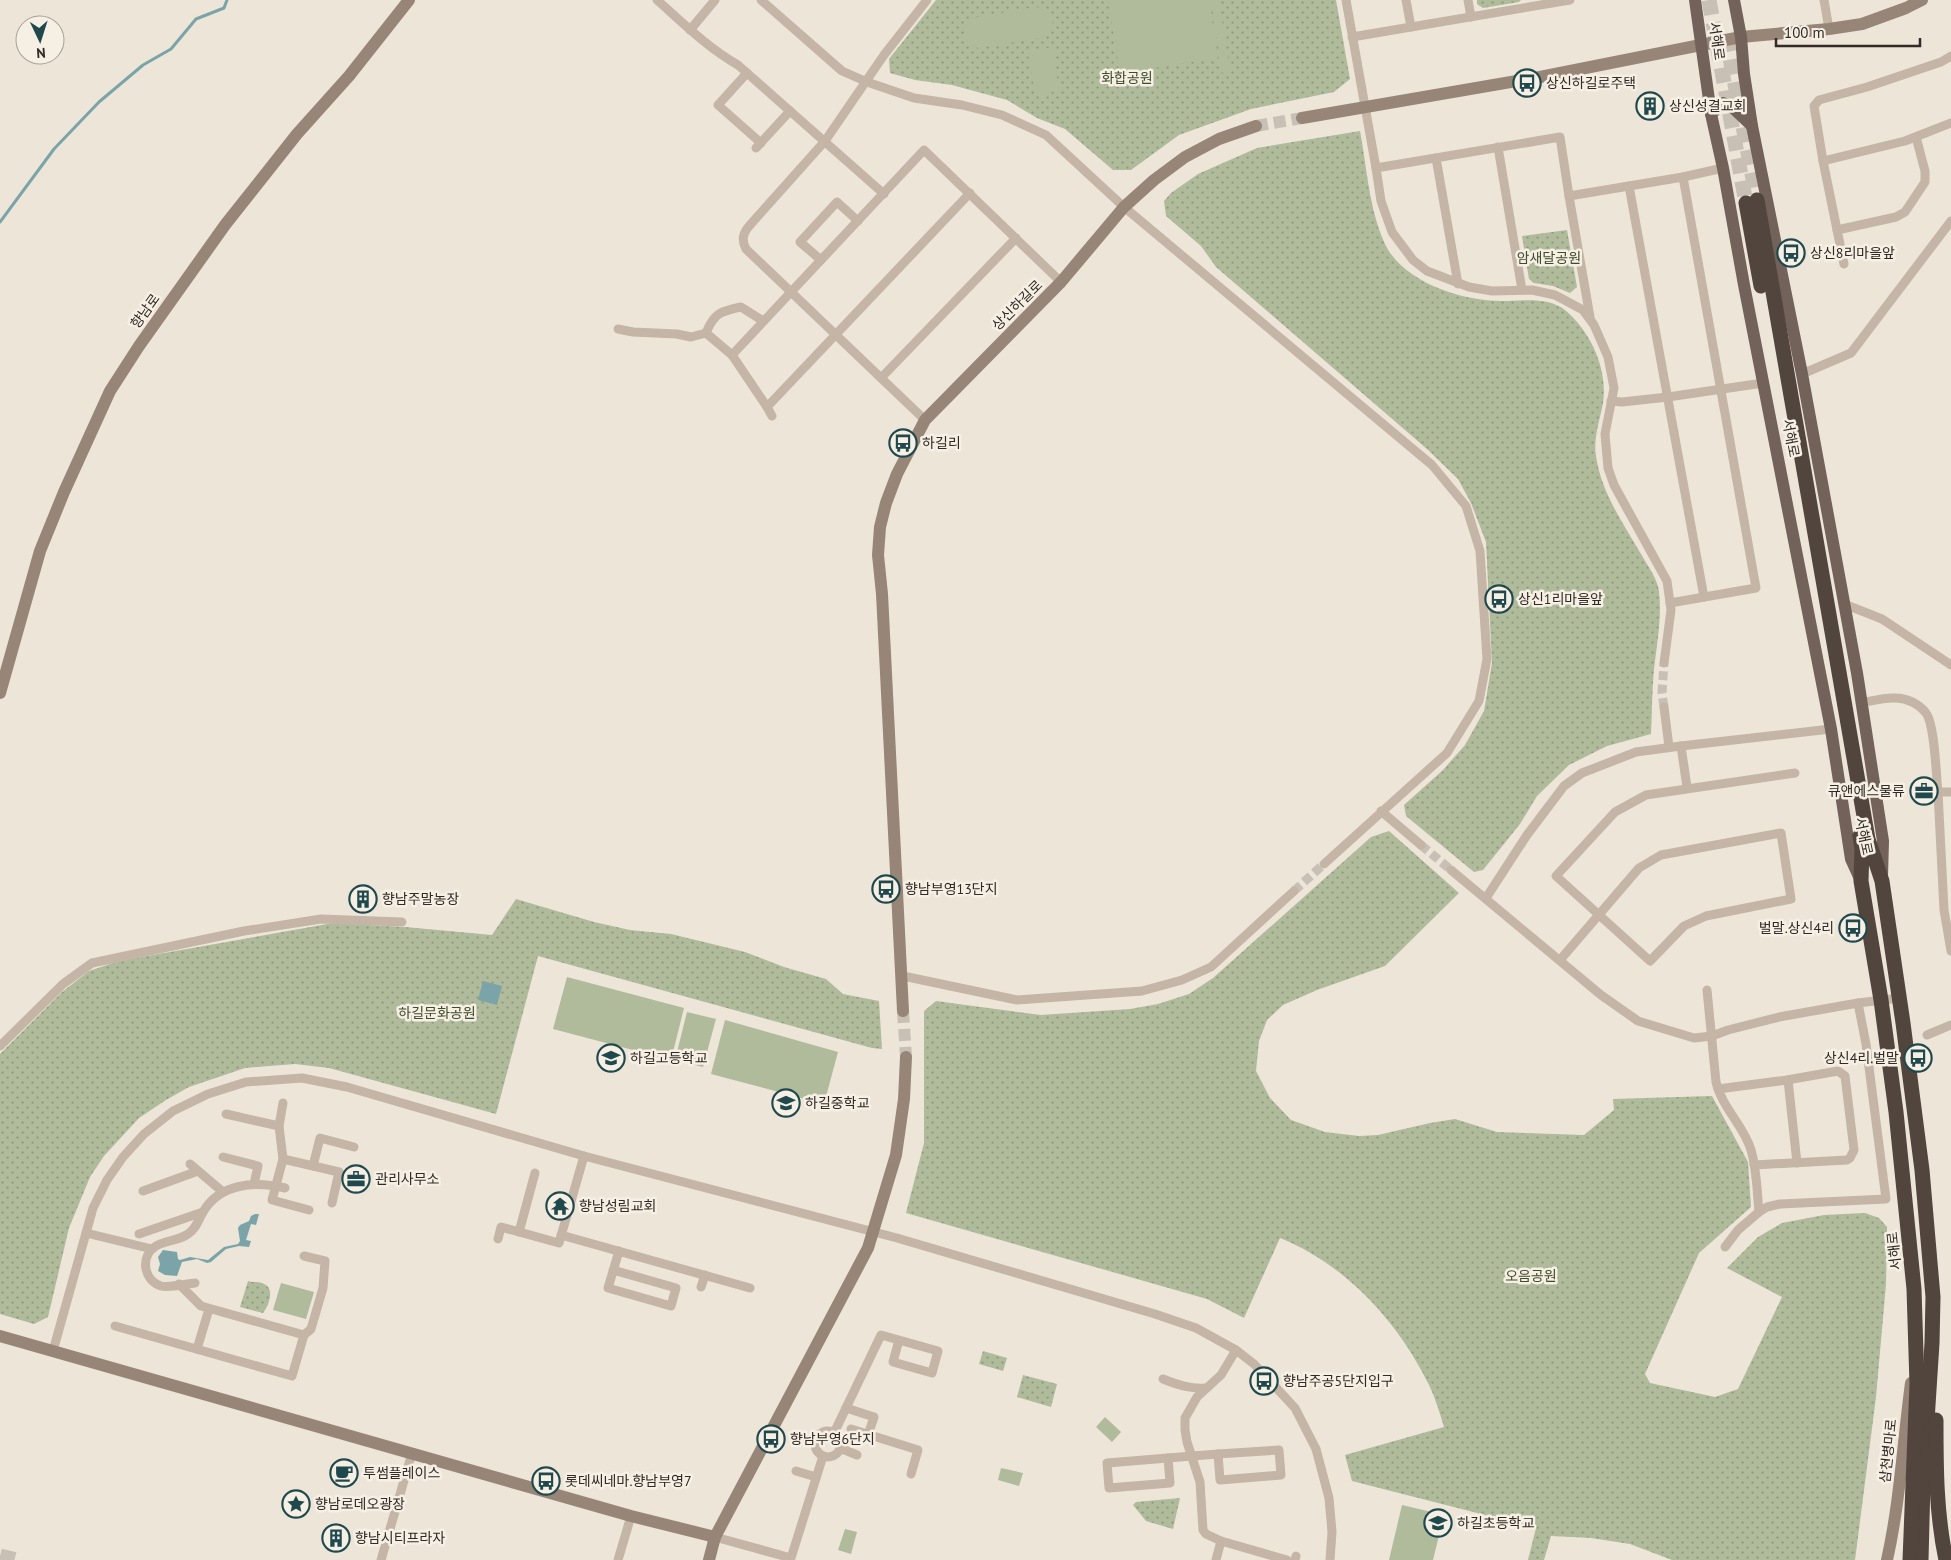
<svg xmlns="http://www.w3.org/2000/svg" width="1951" height="1560" font-family="'PT Sans','Noto Sans KR',sans-serif">
  <style>
    .park { fill: url(#park-dots) }
    .pitch { fill: #afbb9b }
    .water { fill: #7ba4a8 }
    .lines { fill: none; stroke-linecap: round; stroke-linejoin: round }
    .stream { stroke: #7ba4a8; stroke-width: 3 }
    .street-tunnel { stroke: #c8c0b5; stroke-width: 9; stroke-dasharray: 9 4.5; stroke-linecap: butt }
    .secondary-tunnel { stroke: #c8c0b5; stroke-width: 12; stroke-dasharray: 12 6; stroke-linecap: butt }
    .highway-tunnel { stroke: #c8c0b5; stroke-width: 15; stroke-dasharray: 15 8; stroke-linecap: butt }
    .street { stroke: #c4b5a6; stroke-width: 9 }
    .secondary { stroke: #978578; stroke-width: 12 }
    .primary { stroke: #726259; stroke-width: 12 }
    .highway { stroke: #51453e; stroke-width: 15 }
    .labels { text-anchor: middle; stroke-width: 5; stroke-linejoin: round; paint-order: stroke }
    .street-label { font-size: 14px; fill: #312a26; stroke: #f6efe4 }
    .park-label { font-size: 14px; fill: #404d2d; stroke: #f6efe4 }
    .poi-label { font-size: 14px; fill: #312a26; stroke: #f6efe4; text-anchor: start }
  </style>
  <defs>
    <pattern id="park-dots" width="8" height="8" patternUnits="userSpaceOnUse" patternTransform="scale(1.25)"><rect width="8" height="8" fill="#afbb9b"/><path d="M2 2h.1M6 6h.1" fill="none" stroke="#8f987e" stroke-width="1.8" stroke-linecap="round"/></pattern>
  </defs>
  <rect width="100%" height="100%" fill="#eee5d9"/>
  <!-- park -->
  <g class="park">
    <polygon points="936,0 1336,0 1350,79 1334,92 1251,109 1179,135 1131,170 1113,170 1065,129 1037,118 1007,100 952,85 915,80 890,73 889,59"/>
    <polygon points="1477,0 1521,0 1519,2 1483,8 1477,4"/>
    <path d="M1360,131C1367,168 1369,209 1385,244C1403,282 1462,301 1501,301C1521,301 1548,296 1565,310C1591,332 1608,369 1603,403C1600,420 1593,439 1596,456C1601,492 1623,523 1641,554C1647,565 1658,579 1659,592C1662,617 1657,643 1654,669C1652,690 1652,712 1651,734L1607,746L1569,765L1537,796L1520,824L1483,870L1474,872L1406,816L1404,805L1443,770L1465,745L1484,711L1492,663L1486,542L1471,503L1458,479L1427,449L1216,267L1201,246L1166,216L1164,201L1171,193L1198,174L1257,148Z"/>
    <polygon points="1567,230 1577,287 1570,293 1553,286 1534,283 1529,279 1522,236"/>
    <path d="M1389,831L1459,893L1385,966L1317,990L1283,1005L1267,1020L1259,1041L1256,1071L1270,1098L1291,1120L1325,1132L1359,1136L1378,1135L1430,1123L1455,1119L1497,1132L1584,1135L1614,1110L1613,1099L1712,1096L1748,1162L1751,1207L1699,1253L1645,1374L1650,1383L1715,1397L1738,1389L1782,1297L1727,1268L1758,1237L1782,1223L1824,1215L1865,1213L1879,1218L1887,1227L1886,1284L1876,1397L1855,1560H1672L1630,1544L1591,1538L1551,1536L1544,1560H1528L1536,1528L1352,1481L1345,1455L1444,1427C1440,1414 1436,1400 1430,1387C1399,1323 1347,1265 1280,1238L1244,1318L1207,1299L906,1213L924,1143V1011L936,1001L1041,1015L1130,1009L1158,1004L1189,994L1213,978L1371,837Z"/>
    <polygon points="516,899 594,922 630,930 671,934 745,952 784,967 826,979 843,994 879,1001 882,1049 872,1048 538,956 496,1114 329,1068 295,1064 245,1068 189,1087 166,1100 139,1118 104,1156 90,1177 69,1228 48,1317 34,1324 0,1314 0,1054 62,992 89,971 119,961 333,923 405,927 492,935"/>
    <path d="M248,1281C253,1283 259,1281 264,1284C275,1288 269,1306 263,1313L240,1307Z"/>
    <polygon points="983,1351 1007,1358 1003,1371 979,1364"/>
    <polygon points="1023,1375 1057,1384 1051,1407 1017,1397"/>
    <polygon points="1180,1498 1173,1529 1146,1521 1133,1505 1136,1502"/>
  </g>
  <!-- pitch -->
  <g class="pitch">
    <polygon points="1108,0 1209,0 1218,58 1120,73"/>
    <polygon points="1211,0 1219,0 1230,72 1222,73"/>
    <path d="M1035,7C1052,8 1059,25 1046,37L978,48C963,43 960,27 973,18Z"/>
    <polygon points="1053,47 1059,91 1035,95 1028,51"/>
    <polygon points="567,977 684,1008 671,1060 553,1029"/>
    <polygon points="687,1012 716,1019 703,1067 675,1060"/>
    <polygon points="725,1020 838,1052 824,1104 711,1074"/>
    <polygon points="281,1283 314,1292 306,1319 273,1310"/>
    <polygon points="1105,1417 1121,1432 1112,1442 1096,1427"/>
    <polygon points="1001,1468 1023,1473 1019,1486 998,1480"/>
    <polygon points="1402,1505 1444,1515 1433,1560 1389,1560"/>
    <polygon points="845,1529 857,1532 851,1554 838,1550"/>
  </g>
  <!-- water -->
  <g class="water">
    <polygon points="483,981 502,986 497,1005 478,1000"/>
    <polygon points="255,1214 259,1214 256,1225 251,1224 246,1240 251,1241 249,1247 239,1246 226,1249 211,1262 207,1263 197,1259 182,1262 177,1276 165,1275 158,1271 160,1264 158,1257 163,1250 177,1252 178,1259 180,1260 190,1257 208,1260 224,1247 238,1244 240,1241 238,1228 240,1225 249,1221 251,1216"/>
  </g>
  <g class="lines">
    <!-- stream -->
    <polyline class="stream" points="0,222 54,149 99,102 143,65 171,49 196,19 224,8 227,0"/>
    <!-- street-tunnel -->
    <g class="street-tunnel">
      <polyline points="1664,707 1662,693 1664,663"/>
      <polyline points="1421,845 1451,870"/>
      <polyline points="1294,891 1324,864"/>
    </g>
    <!-- secondary-tunnel -->
    <g class="secondary-tunnel">
      <polyline points="1256,126 1302,118"/>
      <polyline points="903,1011 906,1057"/>
    </g>
    <!-- highway-tunnel -->
    <g class="highway-tunnel">
      <polyline points="1709,0 1746,203"/>
      <polyline points="1726,37 1757,200"/>
      <polyline points="0,1556 16,1560"/>
    </g>
    <!-- street -->
    <g class="street">
      <path d="M657,0C683,23 708,48 738,65L884,194"/>
      <polyline points="761,0 842,71 867,82 914,98 962,105 1002,115 1046,135 1124,207 1432,465 1466,506 1480,551 1487,659 1479,701 1447,753 1324,864"/>
      <polyline points="1346,0 1376,168"/>
      <polyline points="1406,0 1411,27"/>
      <polyline points="1468,0 1471,17"/>
      <polyline points="1824,0 1829,29"/>
      <polyline points="690,30 715,0"/>
      <polyline points="1352,37 1570,0"/>
      <polyline points="747,73 718,105 761,143"/>
      <polyline points="1498,147 1522,290"/>
      <polyline points="756,148 790,111"/>
      <polyline points="1436,158 1458,284"/>
      <polyline points="1823,161 1905,141 1951,123"/>
      <polyline points="1683,177 1723,168"/>
      <polyline points="1629,186 1704,597"/>
      <polyline points="1569,196 1560,137 1376,168 1381,201 1392,232 1413,260 1427,271 1469,287 1492,291 1532,290 1555,295 1583,310 1594,325 1608,357 1614,388 1605,434 1608,468 1614,485 1667,581 1671,610 1664,663"/>
      <polyline points="1837,230 1896,217 1905,212 1925,182 1925,171 1916,137"/>
      <polyline points="821,260 800,242 837,202 858,221"/>
      <polyline points="1844,264 1823,161 1814,106 1819,100 1867,87 1941,62 1951,56"/>
      <polyline points="1590,317 1569,196 1683,177 1756,588 1670,603"/>
      <polyline points="618,329 633,332 677,334 691,337 706,333"/>
      <path d="M732,355L706,333C714,313 721,311 741,307L763,321"/>
      <polyline points="1802,374 1851,353 1951,221"/>
      <polyline points="881,378 1016,238"/>
      <polyline points="1611,401 1622,402 1668,397 1763,383"/>
      <polyline points="767,407 732,355 924,150 1061,282"/>
      <polyline points="772,416 767,407 970,193"/>
      <path d="M925,420L746,249C741,239 743,233 750,225L825,141L884,55L927,0"/>
      <polyline points="1844,604 1882,619 1951,665"/>
      <path d="M1861,703C1872,701 1885,697 1896,698C1907,698 1919,704 1926,713C1935,725 1936,775 1938,792"/>
      <polyline points="1664,707 1669,747"/>
      <polyline points="1681,746 1687,787"/>
      <polyline points="1951,792 1938,792 1944,910 1951,951"/>
      <polyline points="1381,811 1421,845"/>
      <polyline points="1451,870 1601,995 1638,1021 1694,1038 1712,1036 1728,1030 1779,1017 1858,1003 1899,998"/>
      <polyline points="1486,898 1527,835 1564,786 1582,773 1636,752 1681,746 1831,729"/>
      <polyline points="1560,960 1639,868 1661,855 1781,833 1791,899 1706,916 1684,926 1650,961 1556,876 1615,812 1646,795 1795,773"/>
      <polyline points="903,976 1017,1000 1142,991 1182,980 1211,967 1294,891"/>
      <path d="M1707,990L1716,1082C1722,1108 1744,1126 1751,1150C1757,1170 1757,1192 1759,1212L1767,1207L1780,1204L1886,1199L1866,1044L1858,1003"/>
      <polyline points="1927,1035 1951,1025"/>
      <polyline points="0,1046 63,984 92,963 244,931 321,919 402,922"/>
      <polyline points="1788,1080 1797,1163"/>
      <polyline points="1718,1089 1787,1080 1838,1071 1845,1076 1854,1150 1850,1158 1847,1160 1754,1165"/>
      <polyline points="226,1114 279,1126 283,1159 272,1200 309,1210"/>
      <polyline points="279,1126 283,1103"/>
      <polyline points="223,1157 258,1166 254,1184"/>
      <polyline points="283,1159 339,1172 332,1203"/>
      <polyline points="190,1164 223,1192"/>
      <polyline points="313,1166 320,1138 354,1147"/>
      <polyline points="143,1191 198,1171"/>
      <polyline points="519,1232 535,1173"/>
      <polyline points="86,1233 152,1249"/>
      <polyline points="139,1234 203,1212"/>
      <polyline points="561,1235 750,1288"/>
      <polyline points="498,1239 501,1227 559,1243 584,1156"/>
      <polyline points="1725,1247 1738,1230 1759,1212"/>
      <polyline points="613,1270 676,1288 671,1306 608,1288 619,1251"/>
      <path d="M195,1283C186,1284 169,1288 161,1286C143,1280 140,1256 156,1246C165,1240 178,1241 188,1234C196,1229 198,1221 203,1212C220,1183 255,1181 285,1188"/>
      <polyline points="179,1284 201,1306 304,1335"/>
      <polyline points="701,1287 705,1275"/>
      <polyline points="115,1326 292,1376 304,1335 311,1329 323,1288 325,1261 304,1256"/>
      <polyline points="197,1349 209,1309"/>
      <polyline points="53,1351 93,1208 107,1180 123,1157 144,1134 173,1111 208,1094 246,1082 302,1078 347,1087 584,1156 897,1238 1155,1314 1196,1328 1236,1350 1254,1364 1295,1408 1316,1449 1329,1498 1332,1532 1330,1560"/>
      <path d="M1163,1379C1178,1385 1190,1389 1206,1388"/>
      <polyline points="846,1408 874,1417 868,1435"/>
      <polyline points="851,1429 918,1450 911,1474"/>
      <circle cx="828" cy="1444" r="13"/>
      <polyline points="834,1433 881,1335 938,1351 932,1373 893,1362 899,1340"/>
      <polyline points="840,1448 857,1455"/>
      <polygon points="1279,1450 1281,1475 1220,1480 1218,1454"/>
      <polygon points="1168,1458 1170,1483 1109,1488 1107,1463"/>
      <polyline points="1168,1458 1218,1454"/>
      <polyline points="796,1471 816,1477"/>
      <polyline points="715,1537 791,1558 823,1456"/>
      <polyline points="1221,1541 1206,1534 1203,1530 1200,1482 1187,1442 1185,1430 1185,1418 1197,1397 1221,1375 1236,1350"/>
      <polyline points="381,1560 412,1453"/>
      <polyline points="618,1560 631,1516"/>
      <polyline points="1216,1560 1221,1541 1287,1560"/>
      <polyline points="1295,1560 1296,1556"/>
    </g>
    <!-- secondary -->
    <g class="secondary">
      <polyline points="1302,118 1540,77 1741,37 1829,29 1862,24 1906,8 1922,0"/>
      <polyline points="0,693 40,551 64,492 110,391 139,346 225,225 297,134 349,76 409,0"/>
      <polyline points="903,1011 882,594 878,555 880,527 886,503 897,474 925,420 1061,282 1124,207 1154,180 1185,157 1219,139 1256,126"/>
      <polyline points="0,1336 631,1516 715,1537"/>
      <polyline points="709,1560 715,1537 868,1248 896,1155 904,1099 906,1057"/>
      <path d="M1887,1560C1900,1502 1903,1442 1911,1383"/>
    </g>
    <!-- primary -->
    <g class="primary">
      <polyline points="1695,0 1711,114 1723,168 1744,285 1831,729 1851,859 1861,881"/>
      <polyline points="1734,0 1741,37 1744,74 1752,126 1802,374 1857,673 1883,841 1882,876"/>
      <polyline points="1711,114 1723,103 1732,107 1752,126"/>
    </g>
    <!-- highway -->
    <g class="highway">
      <polyline points="1757,200 1868,839 1882,881 1903,1023 1922,1170 1933,1297 1932,1343 1923,1483 1921,1560"/>
      <polyline points="1746,203 1761,286"/>
      <polyline points="1860,836 1862,849 1861,881 1881,1000 1896,1112 1914,1289 1917,1384 1910,1560"/>
      <path d="M1936,1420C1936,1467 1936,1513 1946,1560"/>
    </g>
  </g>
  <!-- icons -->
  <defs>
    <g id="bus-ring" transform="scale(1.4375)"><circle r="9.5" fill="#f6efe4" stroke="#20494e" stroke-width="1.5"/><path d="M-5-6H5V4H4V6H2V4H-2V6H-4V4H-5ZM-3.5-4V0h7V-4ZM-3.5 1.2v1.5H-2V1.2ZM2 1.2v1.5H3.5V1.2Z" fill="#20494e"/></g>
    <g id="building-ring" transform="scale(1.4375)"><circle r="9.5" fill="#f6efe4" stroke="#20494e" stroke-width="1.5"/><path d="M-4-6H4V6H1V3H-1V6H-4ZM-2.5-4.3h1.7v1.8h-1.7ZM.8-4.3h1.7v1.8H.8ZM-2.5-1h1.7V.8h-1.7ZM.8-1h1.7V.8H.8Z" fill="#20494e"/></g>
    <g id="office-ring" transform="scale(1.4375)"><circle r="9.5" fill="#f6efe4" stroke="#20494e" stroke-width="1.5"/><path d="M-6-3h4V-5.5h4V-3h4V5H-6ZM-1-4.5V-3h2v-1.5ZM-6 0V1H6V0Z" fill="#20494e"/></g>
    <g id="school-ring" transform="scale(1.4375)"><circle r="9.5" fill="#f6efe4" stroke="#20494e" stroke-width="1.5"/><path d="M0-5L7-2L0 1L-7-2ZM-4 1L0 2.5L4 1V4Q0 6-4 4Z" fill="#20494e"/></g>
    <g id="temple-ring" transform="scale(1.4375)"><circle r="9.5" fill="#f6efe4" stroke="#20494e" stroke-width="1.5"/><path d="M0-6L5-2H3V0L6.5 2.5H4V6H1.5V3h-3V6H-4V2.5H-6.5L-3 0V-2H-5Z" fill="#20494e"/></g>
    <g id="cafe-ring" transform="scale(1.4375)"><circle r="9.5" fill="#f6efe4" stroke="#20494e" stroke-width="1.5"/><path d="M-5.5-4.5H6V0H3Q3 3.5 0 3.5H-2.5Q-5.5 3.5-5.5 0ZM3-3.2v2h1.7v-2ZM-6 4.5H4V6H-6Z" fill="#20494e"/></g>
    <g id="sight-ring" transform="scale(1.4375)"><circle r="9.5" fill="#f6efe4" stroke="#20494e" stroke-width="1.5"/><path d="M0-6L1.8-2.2L6-1.7L2.9 1.2L3.7 5.4L0 3.3L-3.7 5.4L-2.9 1.2L-6-1.7L-1.8-2.2Z" fill="#20494e"/></g>
  </defs>
  <g fill-rule="evenodd">
    <use href="#bus-ring" x="1527" y="83"/>
    <use href="#building-ring" x="1650" y="106"/>
    <use href="#bus-ring" x="1791" y="253"/>
    <use href="#bus-ring" x="903" y="443"/>
    <use href="#bus-ring" x="1499" y="599"/>
    <use href="#office-ring" x="1924" y="791"/>
    <use href="#bus-ring" x="886" y="889"/>
    <use href="#building-ring" x="363" y="899"/>
    <use href="#bus-ring" x="1853" y="928"/>
    <use href="#school-ring" x="611" y="1058"/>
    <use href="#bus-ring" x="1918" y="1058"/>
    <use href="#school-ring" x="786" y="1103"/>
    <use href="#office-ring" x="356" y="1179"/>
    <use href="#temple-ring" x="560" y="1206"/>
    <use href="#bus-ring" x="1264" y="1381"/>
    <use href="#bus-ring" x="771" y="1439"/>
    <use href="#cafe-ring" x="344" y="1473"/>
    <use href="#bus-ring" x="546" y="1481"/>
    <use href="#sight-ring" x="296" y="1504"/>
    <use href="#school-ring" x="1438" y="1523"/>
    <use href="#building-ring" x="336" y="1538"/>
  </g>
  <g class="labels">
    <!-- street labels -->
    <g class="street-label">
      <text transform="translate(1717 41) rotate(82)" y="5">서해로</text>
      <text transform="translate(1017 305) rotate(-45)" y="5">상신하길로</text>
      <text transform="translate(145 311) rotate(-54)" y="5">향남로</text>
      <text transform="translate(1791 438) rotate(79)" y="5">서해로</text>
      <text transform="translate(1864 836) rotate(78)" y="5">서해로</text>
      <text transform="translate(1894 1251) rotate(-96)" y="5">서해로</text>
      <text transform="translate(1888 1451) rotate(-84)" y="5">삼천병마로</text>
    </g>
    <!-- park labels -->
    <g class="park-label">
      <text x="1127" y="83">화합공원</text>
      <text x="1549" y="263">암새달공원</text>
      <text x="437" y="1018">하길문화공원</text>
      <text x="1531" y="1281">오음공원</text>
    </g>
    <!-- poi labels -->
    <g class="poi-label">
      <text x="1546" y="88">상신하길로주택</text>
      <text x="1669" y="111">상신성결교회</text>
      <text x="1810" y="258">상신8리마을앞</text>
      <text x="922" y="448">하길리</text>
      <text x="1518" y="604">상신1리마을앞</text>
      <text x="1905" y="796" text-anchor="end">큐앤에스물류</text>
      <text x="905" y="894">향남부영13단지</text>
      <text x="382" y="904">향남주말농장</text>
      <text x="1834" y="933" text-anchor="end">벌말.상신4리</text>
      <text x="630" y="1063">하길고등학교</text>
      <text x="1899" y="1063" text-anchor="end">상신4리.벌말</text>
      <text x="805" y="1108">하길중학교</text>
      <text x="375" y="1184">관리사무소</text>
      <text x="579" y="1211">향남성림교회</text>
      <text x="1283" y="1386">향남주공5단지입구</text>
      <text x="790" y="1444">향남부영6단지</text>
      <text x="363" y="1478">투썸플레이스</text>
      <text x="565" y="1486">롯데씨네마.향남부영7</text>
      <text x="315" y="1509">향남로데오광장</text>
      <text x="1457" y="1528">하길초등학교</text>
      <text x="355" y="1543">향남시티프라자</text>
    </g>
  </g>
  <!-- north arrow -->
  <g transform="translate(40 40) rotate(176)"><circle r="24" fill="#f6efe4" stroke="#a7a098"/>
  <path d="M0-4L9 19L0 12L-9 19Z" fill="#20494e"/>
  <text y="-8" font-size="14" font-weight="bold" text-anchor="middle" fill="#312a26">N</text>
  </g>
  <!-- scale -->
  <path d="M1776 38v8h144v-8" fill="none" stroke="#312a26" stroke-width="2.5"/>
  <text x="1784" y="38" font-size="15" fill="#312a26" stroke="#f6efe4" stroke-width="4" paint-order="stroke">100 m</text>
</svg>
